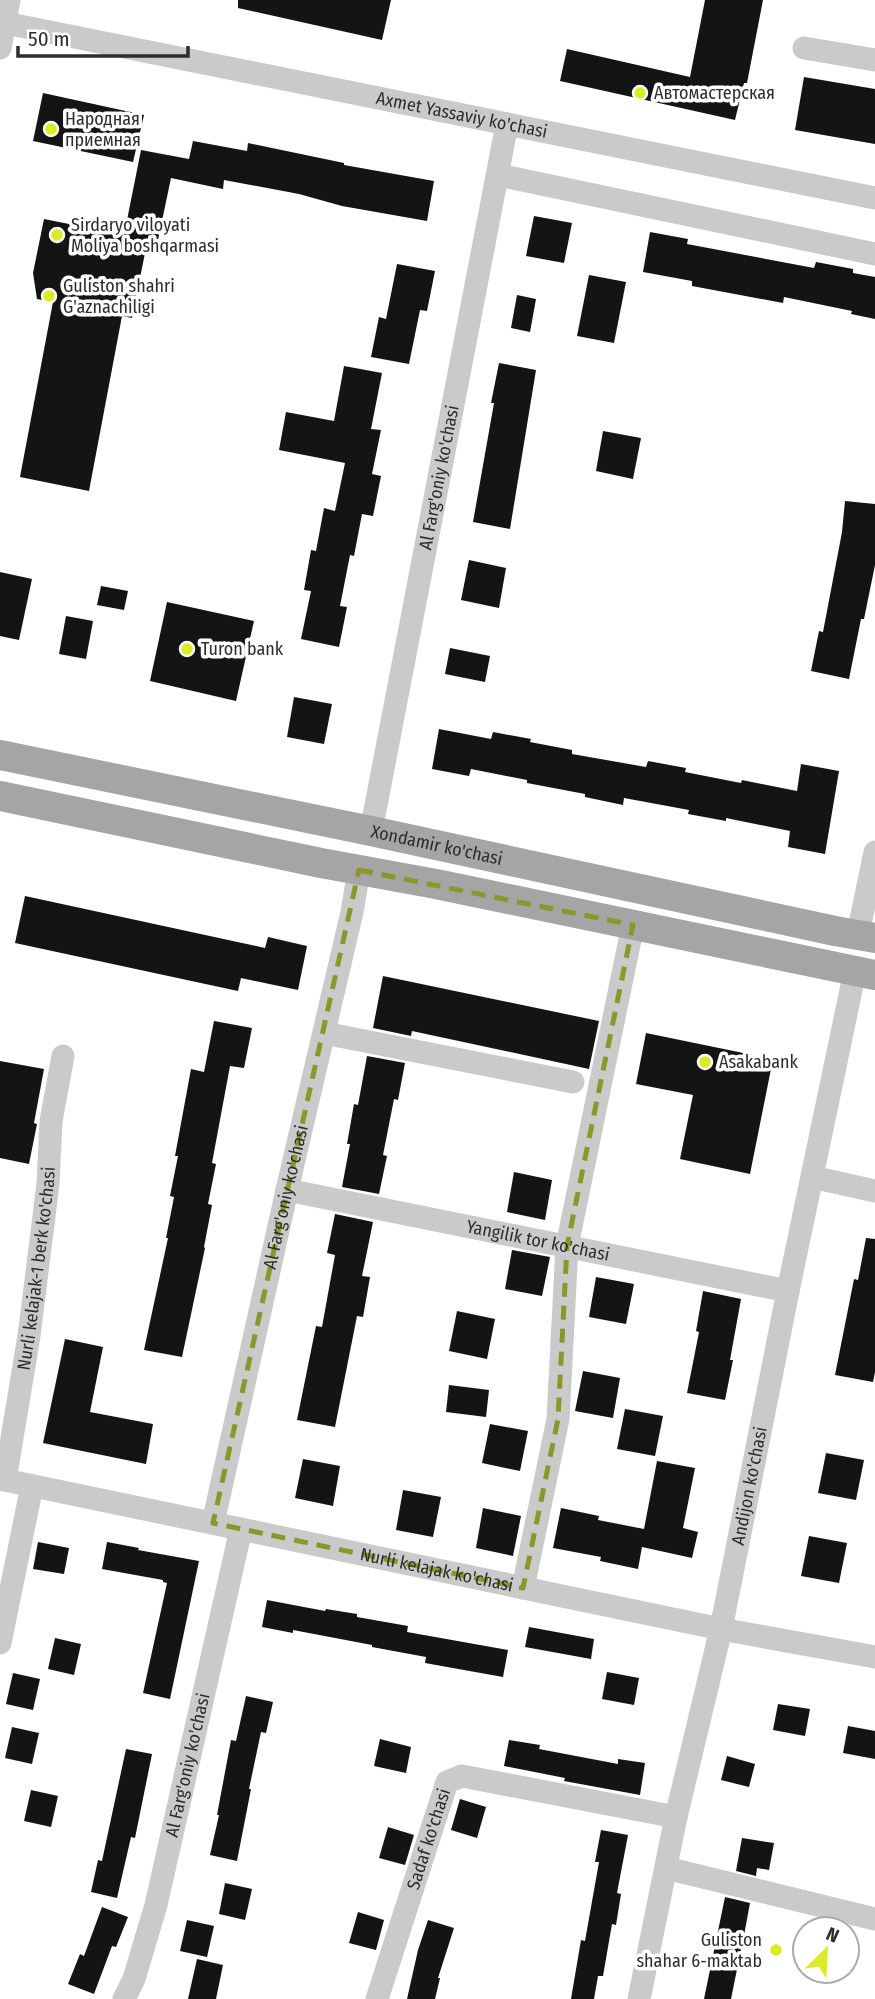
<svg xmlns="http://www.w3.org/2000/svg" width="875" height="1999" font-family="'Fira Sans Condensed',sans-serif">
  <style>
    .building { fill: #141414 }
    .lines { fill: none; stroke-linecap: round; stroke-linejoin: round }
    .minor { stroke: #cacaca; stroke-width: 23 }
    .major { stroke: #a5a5a5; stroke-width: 30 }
    .marked { fill: none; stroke: #8d9629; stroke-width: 5; stroke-dasharray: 14 9; stroke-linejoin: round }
    .poi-dot { fill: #dbec26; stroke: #fff; stroke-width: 2.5 }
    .labels { text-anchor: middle; stroke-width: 7; stroke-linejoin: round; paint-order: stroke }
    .poi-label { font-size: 18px; fill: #2d2d2d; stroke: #fff; text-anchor: start }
    .street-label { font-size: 18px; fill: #2d2d2d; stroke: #fff }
  </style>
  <rect width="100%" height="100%" fill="#fff"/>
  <!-- building -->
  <g class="building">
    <polygon points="238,0 391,0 382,40 238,8"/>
    <polygon points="705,0 763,0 747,83 744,83 735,120 560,81 567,49 690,77"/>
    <polygon points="804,77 875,89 875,144 795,130"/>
    <polygon points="43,93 144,115 133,162 33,141"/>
    <polygon points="193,141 247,151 248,143 344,163 344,165 434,181 427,221 342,206 299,194 224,180 223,189 171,178 158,240 148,238 132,318 122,316 89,491 20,477 53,302 37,299 33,273 44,219 124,235 141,150 189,159"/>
    <polygon points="534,216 572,223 564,263 526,256"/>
    <polygon points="650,232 688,239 687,244 814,268 816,262 853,269 853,273 875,277 875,319 851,314 852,311 784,297 783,303 692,286 692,281 643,272"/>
    <polygon points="397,264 435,271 427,311 420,310 409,364 371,357 379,317 386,319"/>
    <polygon points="589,275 626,282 614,343 577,336"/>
    <polygon points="517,295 536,299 530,332 511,328"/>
    <polygon points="499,363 536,370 510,529 473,522 494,403 491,403"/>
    <polygon points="344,366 382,373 371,429 381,430 372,474 381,476 373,516 362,514 354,556 350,555 340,606 347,607 339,647 301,639 311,591 304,590 311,550 316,551 324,508 335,511 345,463 279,450 286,412 334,421"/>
    <polygon points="603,431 641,438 633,479 596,471"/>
    <polygon points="845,501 875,504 875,565 864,619 861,619 849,679 811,671 819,631 823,632 842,532"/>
    <polygon points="469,560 506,568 499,608 461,600"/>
    <polygon points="0,572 32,579 19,640 0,636"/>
    <polygon points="101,586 128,591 124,610 97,605"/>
    <polygon points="167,602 254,621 236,701 150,681"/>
    <polygon points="66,616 93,621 86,659 59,654"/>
    <polygon points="450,648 490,656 485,682 445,674"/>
    <polygon points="294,697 332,704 324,744 287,737"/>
    <polygon points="439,729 491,739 493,732 531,739 530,742 572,750 572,754 646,767 648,761 686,768 685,772 741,783 742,780 797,791 801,764 839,771 825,854 788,847 790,831 726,818 726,821 688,814 689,810 624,798 623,805 585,797 585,794 527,783 527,780 471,769 469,776 432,769"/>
    <polygon points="25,896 265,948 268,937 307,946 298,990 241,978 238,991 15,943"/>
    <polygon points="383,976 599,1021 589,1069 412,1031 411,1036 373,1028"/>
    <polygon points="214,1021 252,1028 244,1068 230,1066 212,1163 216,1164 208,1204 212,1205 204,1247 205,1248 182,1357 144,1350 168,1238 166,1238 174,1197 170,1196 178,1156 175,1156 191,1069 204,1072"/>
    <polygon points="646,1033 773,1059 750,1174 680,1159 693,1095 636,1084"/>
    <polygon points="367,1056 405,1063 398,1100 394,1099 383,1155 387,1156 379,1194 342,1187 350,1144 347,1144 354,1104 358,1105"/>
    <polygon points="0,1061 44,1069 34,1123 37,1124 29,1164 0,1158"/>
    <polygon points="514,1172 552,1180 545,1220 507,1212"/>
    <polygon points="335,1214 373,1222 362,1276 370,1277 363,1317 357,1316 335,1427 297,1420 316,1326 322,1327 335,1255 327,1253"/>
    <polygon points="866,1238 875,1239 875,1372 873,1382 835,1375 854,1279 858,1280"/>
    <polygon points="512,1250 550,1257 542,1296 505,1289"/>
    <polygon points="596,1277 634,1284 626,1324 589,1317"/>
    <polygon points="703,1291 741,1299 730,1360 733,1360 725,1400 687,1393 699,1332 696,1331"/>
    <polygon points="457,1311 495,1319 487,1359 449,1351"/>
    <polygon points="65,1339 103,1347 90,1412 153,1424 146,1464 43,1443"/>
    <polygon points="583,1371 620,1378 613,1418 575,1411"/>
    <polygon points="449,1385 489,1390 486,1417 446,1412"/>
    <polygon points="625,1409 663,1416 655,1456 617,1449"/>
    <polygon points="490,1424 528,1431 520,1471 482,1463"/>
    <polygon points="826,1453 864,1460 856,1500 818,1493"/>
    <polygon points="303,1459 340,1466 333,1506 295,1498"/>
    <polygon points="657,1461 695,1468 683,1528 698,1532 692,1558 642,1547 638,1569 600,1561 601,1557 553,1548 561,1508 599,1516 598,1520 644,1529"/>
    <polygon points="403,1490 441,1497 433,1537 396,1530"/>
    <polygon points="483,1508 521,1516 513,1556 476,1548"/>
    <polygon points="809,1536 847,1543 839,1583 801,1576"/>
    <polygon points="38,1542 69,1548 64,1574 33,1569"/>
    <polygon points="107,1542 139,1548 138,1550 199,1561 170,1699 143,1693 167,1583 163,1582 163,1580 102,1569"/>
    <polygon points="267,1600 325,1611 326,1609 357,1614 357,1617 408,1626 407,1632 508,1650 503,1677 425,1663 426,1657 372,1647 372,1645 293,1630 293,1633 262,1627"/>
    <polygon points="529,1627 594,1639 591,1659 525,1647"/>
    <polygon points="55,1638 81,1644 74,1675 48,1669"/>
    <polygon points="607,1672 639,1678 634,1705 602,1699"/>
    <polygon points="13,1673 40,1679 33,1710 6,1704"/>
    <polygon points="246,1696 273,1702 266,1733 261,1732 249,1789 251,1789 237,1861 210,1855 219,1815 217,1815 231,1740 236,1741"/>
    <polygon points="778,1704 810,1709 805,1736 773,1730"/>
    <polygon points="848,1726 875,1731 875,1759 843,1753"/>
    <polygon points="12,1727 39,1733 32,1764 5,1758"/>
    <polygon points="380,1739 411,1747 406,1773 374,1766"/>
    <polygon points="509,1740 540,1745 539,1749 618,1764 618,1759 645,1763 640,1795 564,1781 565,1778 504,1766"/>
    <polygon points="126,1749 152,1754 135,1838 131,1837 117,1898 91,1892 98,1860 102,1861"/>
    <polygon points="727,1756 755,1764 749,1787 721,1780"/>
    <polygon points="31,1790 58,1796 51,1827 24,1821"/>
    <polygon points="460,1799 486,1807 477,1838 451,1830"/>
    <polygon points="388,1827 414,1835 405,1865 379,1858"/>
    <polygon points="601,1830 628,1835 617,1893 621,1894 616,1925 612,1924 603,1976 598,1976 594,1999 571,1999 581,1940 585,1941 599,1862 595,1862"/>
    <polygon points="742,1838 774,1843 769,1870 757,1868 756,1876 736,1871"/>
    <polygon points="225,1883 252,1889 245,1920 219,1914"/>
    <polygon points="725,1897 750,1903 745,1930 731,1999 704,1999"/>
    <polygon points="102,1907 128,1917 116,1947 112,1946 94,1994 68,1984 80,1954 84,1956"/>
    <polygon points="358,1912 384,1920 376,1950 349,1943"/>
    <polygon points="187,1920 214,1926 207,1957 180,1951"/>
    <polygon points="428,1920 454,1928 438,1978 440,1978 435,1999 407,1999 418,1950"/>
    <polygon points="197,1959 223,1965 216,1999 188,1999"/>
  </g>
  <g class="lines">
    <!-- minor -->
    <g class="minor">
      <path id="s1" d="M5,23L875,198"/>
      <polyline points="0,48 9,0"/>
      <polyline points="804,48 875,60"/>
      <polyline points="498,175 875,254"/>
      <path id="s2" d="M371,831L507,124"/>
      <polyline points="858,934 875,852"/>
      <polyline points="324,1033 573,1082"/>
      <polyline points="812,1177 875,1191"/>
      <path id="s3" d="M287,1190L788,1291"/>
      <path id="s4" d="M0,1479L721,1629L875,1657"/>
      <path id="s5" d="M5,1480L29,1336L48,1184L51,1121L63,1056"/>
      <path id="s6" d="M213,1523L287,1190L352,912L359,870"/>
      <polyline points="523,1588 558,1419 567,1246 633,925"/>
      <polyline points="0,1643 32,1486"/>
      <polyline points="666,1868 875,1919"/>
      <path id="s7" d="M124,1999L134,1979L156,1905L241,1529"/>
      <path id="s8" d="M377,1999L447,1782L462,1776L676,1817"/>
      <path id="s9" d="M639,1999L676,1817L721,1629L788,1291L855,971"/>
    </g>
    <!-- major -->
    <g class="major">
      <path id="s10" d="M0,755L371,831L835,931L875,938"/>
      <polyline points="0,796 321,863 436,884 875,975"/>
    </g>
  </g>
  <!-- marked area -->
  <path class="marked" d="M359,870L633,925L567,1246L558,1419L523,1588L213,1523Z"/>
  <!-- markers -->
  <g class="poi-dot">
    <circle cx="640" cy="93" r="7"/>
    <circle cx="51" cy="129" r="7"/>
    <circle cx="57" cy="235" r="7"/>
    <circle cx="49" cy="296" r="7"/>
    <circle cx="187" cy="649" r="7"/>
    <circle cx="705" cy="1062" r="7"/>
    <circle cx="776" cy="1950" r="7"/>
  </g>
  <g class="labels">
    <!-- poi labels -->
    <g class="poi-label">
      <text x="654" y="99">Автомастерская</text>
      <text x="65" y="125">Народная<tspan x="65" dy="21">приемная</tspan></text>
      <text x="71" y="231">Sirdaryo viloyati<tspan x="71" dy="21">Moliya boshqarmasi</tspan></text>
      <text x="63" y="292">Guliston shahri<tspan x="63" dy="21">G'aznachiligi</tspan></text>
      <text x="201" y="655">Turon bank</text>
      <text x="719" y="1068">Asakabank</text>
      <text x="762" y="1946" text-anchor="end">Guliston<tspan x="762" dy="21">shahar 6-maktab</tspan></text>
    </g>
    <!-- street labels -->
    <g class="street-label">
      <text dy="6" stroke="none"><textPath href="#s1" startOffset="466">Axmet Yassaviy ko'chasi</textPath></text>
      <text dy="6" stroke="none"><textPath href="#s2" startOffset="360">Al Farg'oniy ko'chasi</textPath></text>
      <text dy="6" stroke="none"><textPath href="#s10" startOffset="446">Xondamir ko'chasi</textPath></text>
      <text dy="6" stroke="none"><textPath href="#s6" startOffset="334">Al Farg'oniy ko'chasi</textPath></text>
      <text dy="6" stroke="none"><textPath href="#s3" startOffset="256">Yangilik tor ko'chasi</textPath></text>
      <text dy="6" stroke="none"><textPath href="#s5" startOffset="214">Nurli kelajak-1 berk ko'chasi</textPath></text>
      <text dy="6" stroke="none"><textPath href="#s9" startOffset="525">Andijon ko'chasi</textPath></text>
      <text dy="6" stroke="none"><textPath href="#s4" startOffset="446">Nurli kelajak ko'chasi</textPath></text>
      <text dy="6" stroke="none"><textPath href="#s7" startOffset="243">Al Farg'oniy ko'chasi</textPath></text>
      <text dy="6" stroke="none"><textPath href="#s8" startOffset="168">Sadaf ko'chasi</textPath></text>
    </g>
  </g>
  <!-- north arrow -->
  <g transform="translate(826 1950) rotate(24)"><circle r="33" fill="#ffffff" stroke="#ababab" stroke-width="2"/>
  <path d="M0-5L12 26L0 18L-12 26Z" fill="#dbec26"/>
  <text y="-10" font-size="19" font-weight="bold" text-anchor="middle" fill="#2d2d2d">N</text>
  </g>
  <!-- scale -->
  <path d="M18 46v10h170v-10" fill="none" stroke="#2d2d2d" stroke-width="3.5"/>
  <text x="28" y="46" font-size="21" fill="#2d2d2d" stroke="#ffffff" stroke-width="5" paint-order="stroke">50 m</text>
</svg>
